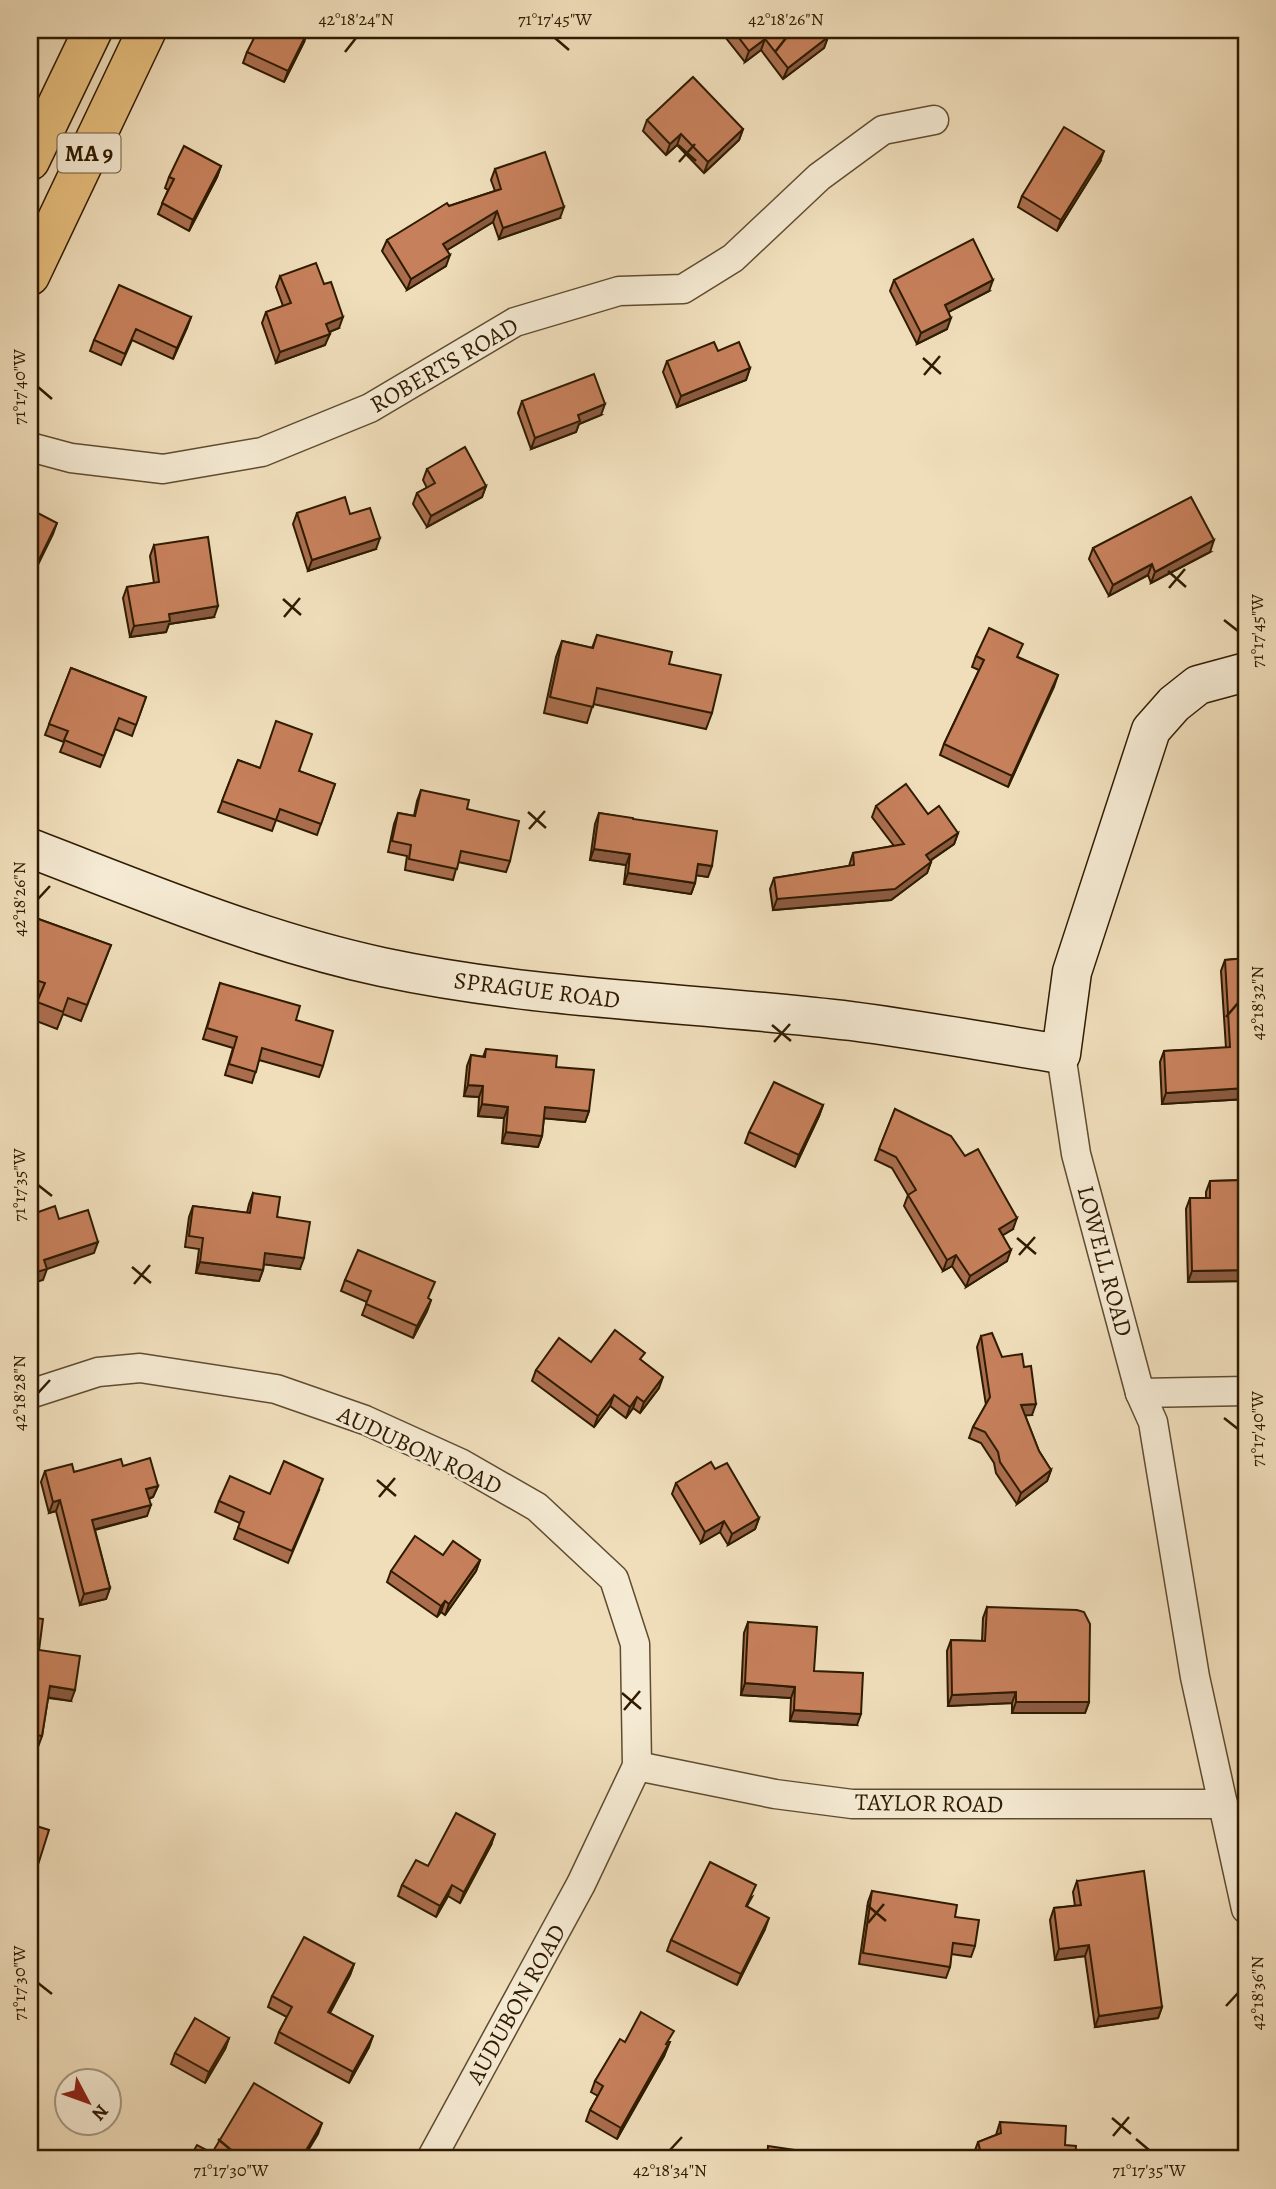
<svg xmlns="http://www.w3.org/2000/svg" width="1276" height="2189" font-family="Alegreya,serif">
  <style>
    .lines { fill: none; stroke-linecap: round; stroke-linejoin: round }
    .street-casing { stroke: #5f4c2f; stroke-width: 31 }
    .secondary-casing { stroke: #2f1b00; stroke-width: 41 }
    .highway-casing { stroke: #2f1b00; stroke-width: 41 }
    .street { stroke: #f5ead3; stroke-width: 28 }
    .secondary { stroke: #f5ead3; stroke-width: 38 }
    .highway { stroke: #e8bf7e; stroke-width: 38 }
    .wall { fill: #aa6e4e; stroke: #2f1b00; stroke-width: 2 }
    .shaded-wall { fill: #8b5a40; stroke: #2f1b00; stroke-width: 2 }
    .building { fill: #c6805b; stroke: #2f1b00; stroke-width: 2 }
    .ticks { fill: none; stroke: #2f1b00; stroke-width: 2.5 }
    .labels { text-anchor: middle; stroke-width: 5; stroke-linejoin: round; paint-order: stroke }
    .shield { fill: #f5ead3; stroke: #6a593f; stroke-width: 2 }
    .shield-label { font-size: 23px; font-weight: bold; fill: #2f1b00 }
    .street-label { font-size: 24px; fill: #2f1b00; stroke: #f5ead3 }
    .neatline { fill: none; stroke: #2f1b00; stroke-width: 2.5 }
    .ticks-label { font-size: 18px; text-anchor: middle; fill: #2f1b00 }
  </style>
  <rect width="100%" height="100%" fill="#f0debb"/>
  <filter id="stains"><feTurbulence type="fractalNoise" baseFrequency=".00286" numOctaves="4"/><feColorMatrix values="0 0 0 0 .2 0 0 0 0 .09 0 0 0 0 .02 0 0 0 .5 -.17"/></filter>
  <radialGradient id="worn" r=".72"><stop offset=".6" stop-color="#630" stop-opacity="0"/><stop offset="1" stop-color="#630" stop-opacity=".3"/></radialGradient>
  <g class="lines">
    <!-- street casing -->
    <g class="street-casing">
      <g id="street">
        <polyline points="30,447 71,458 163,469 262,452 370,408 515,322 619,291 683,289 733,258 819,177 883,130 934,120"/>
        <polyline points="1061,1054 1076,1154 1140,1393 1153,1422 1195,1677 1246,1909"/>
        <polyline points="1140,1393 1246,1391"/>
        <polyline points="30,1394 98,1372 140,1368 276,1389 365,1420 460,1463 537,1507 614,1579 635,1644 637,1766 581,1884 431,2159"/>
        <polyline points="637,1766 775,1794 852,1804 1223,1804"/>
      </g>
    </g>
    <!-- secondary casing -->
    <g class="secondary-casing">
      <path id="secondary" d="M30,848C145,892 261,941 382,967C537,1000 695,1002 851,1021C921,1030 991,1043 1061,1054L1072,972L1151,730L1174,704L1198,685L1246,672"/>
    </g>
    <!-- highway casing -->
    <g class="highway-casing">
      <g id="highway">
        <polyline points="30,161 93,30"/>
        <polyline points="30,276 147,30"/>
      </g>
    </g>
    <!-- street -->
    <use href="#street" class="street"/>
    <!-- secondary -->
    <use href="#secondary" class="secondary"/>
    <!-- highway -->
    <use href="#highway" class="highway"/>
  </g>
  <!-- wall -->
  <g class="wall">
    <polygon points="729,30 822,30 828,37 824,48 783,79 761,50 745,62 726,38"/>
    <polygon points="304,42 284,82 243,63 247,52"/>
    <polygon points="647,120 743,129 739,140 704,173 677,145 666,155 643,131"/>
    <polygon points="1100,162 1057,231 1018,207 1022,196"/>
    <polygon points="221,166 217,177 189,231 158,214 168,190 165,188 169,177"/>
    <polygon points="495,169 560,218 499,239 493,222 447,250 446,266 407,290 382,251 387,240 449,206 495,191 491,180"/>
    <polygon points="280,276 339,328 329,332 325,345 276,363 262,323 266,312 283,306 276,287"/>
    <polygon points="894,280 989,291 948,312 947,329 917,344 890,291"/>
    <polygon points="191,317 173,359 132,340 121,365 90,351 94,340"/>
    <polygon points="667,361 750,368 746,380 677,407 663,372"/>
    <polygon points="522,401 601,415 579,424 576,432 531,449 518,413"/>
    <polygon points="427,469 486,486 482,497 427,527 413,504 417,493 427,488 423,480"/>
    <polygon points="297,513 350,514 376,549 308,571 293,524"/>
    <polygon points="154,545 214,617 169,624 166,632 130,637 123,598 127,587 154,583 150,556"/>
    <polygon points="1093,548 1210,552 1151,583 1148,575 1109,596 1089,559"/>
    <polygon points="597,635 669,664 712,713 706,729 593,704 587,723 544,713 556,657 562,641 592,648"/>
    <polygon points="976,656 1018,657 1058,675 1008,787 940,755 944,744 979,670 972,667"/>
    <polygon points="71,668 146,697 132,736 115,729 100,767 60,752 64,742 45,735"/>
    <polygon points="238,760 260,768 299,771 335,784 317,835 276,820 272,831 218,812"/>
    <polygon points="421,790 467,809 510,861 506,872 458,862 453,880 405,870 407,856 388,852 394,824 398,813 414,816 417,801"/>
    <polygon points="876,806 928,814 958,833 954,844 930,861 931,862 927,873 891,900 773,910 770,889 774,878 849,866 853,853 894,846 872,817"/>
    <polygon points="599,813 633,819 708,877 696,875 695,883 691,894 624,884 626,865 590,860 595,824"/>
    <polygon points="30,916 111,945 81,1021 63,1014 57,1029 31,1019 38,999 30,996"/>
    <polygon points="1246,958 1246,1099 1162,1104 1160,1062 1164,1051 1226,1048 1221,971 1225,960"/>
    <polygon points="220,983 296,1020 323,1066 319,1077 259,1060 252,1083 225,1075 233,1048 203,1039"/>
    <polygon points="486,1049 556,1067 589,1111 585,1122 544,1118 542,1136 538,1147 502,1143 504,1118 478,1116 479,1097 464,1096 467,1066 471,1055 483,1057"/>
    <polygon points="823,1105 819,1116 795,1167 745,1143 749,1132"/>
    <polygon points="895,1109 1013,1229 1002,1235 1007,1261 966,1287 952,1266 943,1271 904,1206 908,1195 892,1168 875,1160"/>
    <polygon points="1246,1180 1246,1309 1244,1309 1243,1281 1188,1282 1186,1209 1190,1198 1206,1198 1206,1192 1210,1181"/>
    <polygon points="253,1193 277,1217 300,1269 264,1264 263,1270 259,1281 196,1273 199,1249 185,1247 189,1217 193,1206 247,1213 249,1204"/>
    <polygon points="345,1280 431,1300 427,1311 413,1338 362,1315 367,1302 341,1291"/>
    <polygon points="981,1336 1002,1357 1032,1415 1025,1415 1039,1451 1051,1470 1047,1481 1017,1504 996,1473 994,1463 981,1443 969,1438 973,1427 986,1405 977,1347"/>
    <polygon points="642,1361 659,1388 640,1413 633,1408 626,1418 610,1406 594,1427 532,1381 536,1370 591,1362"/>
    <polygon points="123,1466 158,1486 153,1497 149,1499 147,1516 95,1530 110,1588 106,1599 80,1605 56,1511 49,1513 41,1482 45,1471 74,1472"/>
    <polygon points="676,1483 759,1518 755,1529 728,1545 720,1532 701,1543 672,1494"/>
    <polygon points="319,1490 288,1563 234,1539 240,1523 215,1512 219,1501 270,1494"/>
    <polygon points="443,1555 480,1560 476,1571 445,1615 441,1612 437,1617 387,1582 391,1571"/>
    <polygon points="987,1607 1089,1702 1085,1713 1012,1713 1012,1703 948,1706 947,1651 951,1640 982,1641 983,1618"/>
    <polygon points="30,1617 39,1650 71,1701 48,1698 42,1736 38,1747 30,1746"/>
    <polygon points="748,1622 814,1671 857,1725 790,1721 791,1698 741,1695 744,1633"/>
    <polygon points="491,1845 460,1903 448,1896 436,1917 398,1896 402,1885 428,1866"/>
    <polygon points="1077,1881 1162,2007 1158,2018 1095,2027 1085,1956 1055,1960 1050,1920 1054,1908 1075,1906 1073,1892"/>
    <polygon points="872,1891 955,1917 975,1946 971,1957 951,1954 950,1967 946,1978 859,1964 868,1902"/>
    <polygon points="752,1897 747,1906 765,1929 737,1985 667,1951 671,1940"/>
    <polygon points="354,1964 350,1975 330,2013 369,2047 349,2083 275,2043 279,2032 287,2017 268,2007 272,1996"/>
    <polygon points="229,2038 225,2049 205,2083 171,2064 175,2053"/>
    <polygon points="625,2042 670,2042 664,2056 617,2139 586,2121 590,2110 598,2096 591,2092 595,2081"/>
    <polygon points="1000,2122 1065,2145 1075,2159 976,2159 974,2153 978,2142 996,2135"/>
  </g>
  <!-- shaded-wall -->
  <g class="shaded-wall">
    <polygon points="308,31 304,42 284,82 288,71"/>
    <polygon points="828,37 824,48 783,79 788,68"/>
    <polygon points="765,39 761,50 745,62 749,51"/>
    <polygon points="743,129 739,140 704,173 708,162"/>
    <polygon points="681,134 677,145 666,155 670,144"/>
    <polygon points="1104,151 1100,162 1057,231 1061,220"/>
    <polygon points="221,166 217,177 189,231 193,220"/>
    <polygon points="564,207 560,218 499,239 503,228"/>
    <polygon points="497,211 493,222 439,255 443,244"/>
    <polygon points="450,255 446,266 407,290 411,279"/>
    <polygon points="993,280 989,291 941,316 945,305"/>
    <polygon points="191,317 187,328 173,359 177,348"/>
    <polygon points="343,317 339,328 322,335 326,324"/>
    <polygon points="951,318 947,329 917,344 921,333"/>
    <polygon points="330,334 325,345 276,363 280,352"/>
    <polygon points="750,368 746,380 677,407 681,396"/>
    <polygon points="605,404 601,415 579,424 576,432 531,449 535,438 578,415"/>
    <polygon points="486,486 482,497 427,527 431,516"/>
    <polygon points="57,523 53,534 30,581 30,578"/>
    <polygon points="380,538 376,549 308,571 312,560"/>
    <polygon points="1214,540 1210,552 1151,583 1155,572"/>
    <polygon points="1152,564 1148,575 1109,596 1113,585"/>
    <polygon points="218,606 214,617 169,624 166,632 130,637 134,626 169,614"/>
    <polygon points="1058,675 1054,687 1008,787 1012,776"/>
    <polygon points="958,833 954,844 922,866 926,855"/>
    <polygon points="594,849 630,854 626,865 590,860"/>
    <polygon points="931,862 927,873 891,900 773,910 777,899"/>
    <polygon points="698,864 712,866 708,877 694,875"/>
    <polygon points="628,873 695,883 691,894 624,884"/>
    <polygon points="468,1085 483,1086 479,1097 464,1096"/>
    <polygon points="1246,1088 1246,1099 1162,1104 1166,1093"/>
    <polygon points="482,1104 508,1107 504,1118 478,1116"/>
    <polygon points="823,1105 819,1116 795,1167 799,1155"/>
    <polygon points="545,1107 589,1111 585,1122 541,1118"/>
    <polygon points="506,1132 542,1136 538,1147 502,1143"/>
    <polygon points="1017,1218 1013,1229 995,1240 999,1229"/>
    <polygon points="98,1242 94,1253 47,1269 43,1280 30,1284 30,1274 44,1260"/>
    <polygon points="1011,1250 1007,1261 966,1287 970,1276"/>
    <polygon points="265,1253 304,1258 300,1269 261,1264"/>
    <polygon points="956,1255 952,1266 943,1271 947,1260"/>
    <polygon points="200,1262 263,1270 259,1281 196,1273"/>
    <polygon points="1246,1270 1243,1281 1188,1282 1192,1271"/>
    <polygon points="431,1300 427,1311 413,1338 417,1326"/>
    <polygon points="663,1377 659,1388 640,1413 644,1402"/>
    <polygon points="614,1395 610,1406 594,1427 598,1416"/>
    <polygon points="637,1397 633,1408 626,1418 630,1407"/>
    <polygon points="1036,1404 1032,1415 1017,1416 1021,1405"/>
    <polygon points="1051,1470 1047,1481 1017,1504 1021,1493"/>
    <polygon points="158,1486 153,1497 142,1500 146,1489"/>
    <polygon points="60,1500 56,1511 49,1513 53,1502"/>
    <polygon points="151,1505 147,1516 88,1531 92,1520"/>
    <polygon points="759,1518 755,1529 728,1545 732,1534"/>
    <polygon points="724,1521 720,1532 701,1543 705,1532"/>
    <polygon points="480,1560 476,1571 445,1615 449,1604"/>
    <polygon points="110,1588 106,1599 80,1605 84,1594"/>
    <polygon points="445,1601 441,1612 437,1617 441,1606"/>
    <polygon points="745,1683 795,1687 791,1698 741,1695"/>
    <polygon points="50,1686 75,1690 71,1701 46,1697"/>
    <polygon points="1016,1692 1012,1703 948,1706 952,1695"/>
    <polygon points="1016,1702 1089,1702 1085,1713 1012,1713"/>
    <polygon points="794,1710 861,1714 857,1725 790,1721"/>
    <polygon points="495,1834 491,1845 460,1903 464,1892"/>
    <polygon points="452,1885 448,1896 436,1917 440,1906"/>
    <polygon points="769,1918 765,1929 737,1985 741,1974"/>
    <polygon points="1089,1945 1085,1956 1055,1960 1059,1949"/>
    <polygon points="354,1964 350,1975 324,2023 328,2012"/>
    <polygon points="1162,2007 1158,2018 1095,2027 1099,2016"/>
    <polygon points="373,2036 369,2047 349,2083 353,2072"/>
    <polygon points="229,2038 225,2049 205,2083 209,2072"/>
    <polygon points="668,2045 664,2056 617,2139 621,2128"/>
    <polygon points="322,2123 318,2134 303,2159 301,2159"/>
  </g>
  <!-- building -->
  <g class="building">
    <polygon points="258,30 306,30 308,31 288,71 247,52"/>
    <polygon points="733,30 822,30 828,37 788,68 765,39 749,51"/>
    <polygon points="693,77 743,129 708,162 681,134 670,144 647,120"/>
    <polygon points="1064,127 1104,151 1061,220 1022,196"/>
    <polygon points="184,146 221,166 193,220 162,203 174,179 169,177"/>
    <polygon points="545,152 564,207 503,228 497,211 443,244 450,255 411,279 387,240 447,203 449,206 501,189 495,169"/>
    <polygon points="973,239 993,280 945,305 951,318 921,333 894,280"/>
    <polygon points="316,263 324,284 331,282 343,317 326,324 330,334 280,352 266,312 291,303 280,276"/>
    <polygon points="119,285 191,317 177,348 136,329 125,354 94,340"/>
    <polygon points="714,342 718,351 739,342 750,368 681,396 667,361"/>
    <polygon points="594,374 605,404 578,415 580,421 535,438 522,401"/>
    <polygon points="465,447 486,486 431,516 417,493 435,483 427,469"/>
    <polygon points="345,497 350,514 370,508 380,538 312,560 297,513"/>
    <polygon points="1191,497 1214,540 1155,572 1152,564 1113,585 1093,548"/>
    <polygon points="30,509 57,523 30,578"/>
    <polygon points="208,537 218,606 169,614 170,621 134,626 127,587 159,582 154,545"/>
    <polygon points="989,628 1023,644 1017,657 1058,675 1012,776 944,744 984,660 976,656"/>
    <polygon points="597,635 672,652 669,664 721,675 712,713 597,688 593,707 550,697 562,641 593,648"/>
    <polygon points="71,668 146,697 136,725 119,718 104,756 64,740 68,731 49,724"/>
    <polygon points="276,721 312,734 299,771 335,784 321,824 280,809 276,820 222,801 238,760 260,768"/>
    <polygon points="906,784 928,814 939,806 958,833 926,855 931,862 895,889 777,899 774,878 854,865 853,853 904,844 876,806"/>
    <polygon points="421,790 469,800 467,809 519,821 510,861 461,851 457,869 409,859 411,845 392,841 398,813 415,816"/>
    <polygon points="599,813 633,818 633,819 717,831 712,866 698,864 695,883 628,873 630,854 594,849"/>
    <polygon points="30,916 111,945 87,1005 68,998 63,1012 37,1002 45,983 30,978"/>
    <polygon points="1246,958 1246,1088 1166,1093 1164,1051 1230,1047 1225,960"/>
    <polygon points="220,983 300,1006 296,1020 333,1031 323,1066 262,1048 256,1072 229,1064 237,1037 207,1028"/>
    <polygon points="486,1049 557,1056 556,1067 594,1070 589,1111 545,1107 542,1136 506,1132 508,1107 482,1104 483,1086 468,1085 471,1055 485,1057"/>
    <polygon points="774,1082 823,1105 799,1155 749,1132"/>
    <polygon points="895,1109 951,1136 965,1156 978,1149 1017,1218 999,1229 1011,1250 970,1276 956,1255 947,1260 908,1195 916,1190 896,1157 879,1149"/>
    <polygon points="1246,1180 1246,1270 1192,1271 1190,1198 1210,1198 1210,1181"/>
    <polygon points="253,1193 280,1197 277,1217 310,1222 304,1258 265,1253 263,1270 200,1262 203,1238 189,1236 193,1206 250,1213"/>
    <polygon points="55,1206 59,1219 88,1210 98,1242 44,1260 47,1269 30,1274 30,1215"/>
    <polygon points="358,1250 435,1282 428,1298 431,1300 417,1326 366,1304 371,1291 345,1280"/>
    <polygon points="615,1330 645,1353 640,1359 663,1377 644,1402 637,1397 630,1407 614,1395 598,1416 536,1370 559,1338 591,1362"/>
    <polygon points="992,1333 1002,1357 1022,1354 1024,1367 1031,1366 1036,1404 1021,1405 1039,1451 1051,1470 1021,1493 1000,1462 998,1452 985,1432 973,1427 990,1397 981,1336"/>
    <polygon points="150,1458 158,1486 146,1489 151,1505 92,1520 110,1588 84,1594 60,1500 53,1502 45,1471 72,1464 74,1472 121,1459 123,1466"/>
    <polygon points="284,1461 323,1479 292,1551 238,1528 244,1512 219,1501 230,1476 270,1494"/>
    <polygon points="711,1462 715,1469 727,1463 759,1518 732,1534 724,1521 705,1532 676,1483"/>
    <polygon points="415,1536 443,1555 453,1541 480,1560 449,1604 445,1601 441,1606 391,1571"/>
    <polygon points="987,1607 1077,1610 1084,1612 1090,1624 1089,1702 1016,1702 1016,1692 952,1695 951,1640 985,1641"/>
    <polygon points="30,1617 43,1619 39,1650 80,1656 75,1690 50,1686 42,1736 30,1734"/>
    <polygon points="748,1622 817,1627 814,1671 863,1673 861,1714 794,1710 795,1687 745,1683"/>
    <polygon points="456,1813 495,1834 464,1892 452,1885 440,1906 402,1885 416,1860 428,1866"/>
    <polygon points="30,1824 49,1830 30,1890"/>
    <polygon points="710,1862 756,1885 746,1906 769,1918 741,1974 671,1940"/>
    <polygon points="1144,1871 1162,2007 1099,2016 1089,1945 1059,1949 1054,1908 1081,1905 1077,1881"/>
    <polygon points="872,1891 957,1905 955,1917 979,1920 975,1946 953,1943 950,1967 863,1953"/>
    <polygon points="304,1937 354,1964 328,2012 373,2036 353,2072 279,2032 292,2007 272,1996"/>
    <polygon points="641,2012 674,2031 666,2044 668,2045 621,2128 590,2110 603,2086 595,2081 620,2039 625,2042"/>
    <polygon points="195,2018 229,2038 209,2072 175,2053"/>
    <polygon points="254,2083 322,2123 301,2159 189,2159 197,2145 212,2153"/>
    <polygon points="1000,2122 1066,2126 1065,2145 1076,2146 1075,2159 985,2159 982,2157 978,2142 1001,2133"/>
    <polygon points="768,2146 809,2152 808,2159 767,2159"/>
  </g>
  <!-- ticks -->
  <path class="ticks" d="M555,38L569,50M345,52L356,38M775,52L786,38M678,145L696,161M679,162L695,144M923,358L941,374M924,375L940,356M38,387L52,399M1168,571L1186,587M1169,588L1185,569M283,599L301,615M284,617L300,598M1224,620L1238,631M528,812L546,828M529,829L545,811M38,899L50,886M1226,1017L1238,1003M772,1025L791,1041M774,1042L790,1024M38,1185L52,1196M1017,1238L1036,1254M1019,1255L1035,1237M132,1267L151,1283M134,1284L150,1265M38,1393L50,1380M1224,1418L1238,1429M377,1480L396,1496M379,1497L395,1478M622,1693L641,1709M624,1710L640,1691M867,1905L886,1921M868,1923L884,1904M38,1983L52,1994M1226,2006L1238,1993M1112,2118L1131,2134M1113,2136L1129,2117M218,2139L231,2150M1136,2139L1149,2150M670,2150L682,2137"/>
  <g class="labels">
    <!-- shield labels -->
    <rect class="shield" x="57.5" y="133.5" width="63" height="39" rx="5"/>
    <g class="shield-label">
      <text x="89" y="161">MA 9</text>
    </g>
    <!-- street labels -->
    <g class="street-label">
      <text transform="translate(444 365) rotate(-30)" y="8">ROBERTS ROAD</text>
      <text transform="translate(537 990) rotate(7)" y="8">SPRAGUE ROAD</text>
      <text transform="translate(1105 1261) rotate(75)" y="8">LOWELL ROAD</text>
      <text transform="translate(420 1450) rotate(25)" y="8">AUDUBON ROAD</text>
      <text transform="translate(929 1803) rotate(1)" y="8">TAYLOR ROAD</text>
      <text transform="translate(516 2004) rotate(-61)" y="8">AUDUBON ROAD</text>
    </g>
  </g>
  <!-- margin -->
  <rect width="1276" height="2189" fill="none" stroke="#f0debb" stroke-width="77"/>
  <!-- north arrow -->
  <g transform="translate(88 2102) rotate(131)"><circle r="33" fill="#f5ead3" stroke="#a6977f" stroke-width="2"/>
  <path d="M0-5L12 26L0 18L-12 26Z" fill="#8f2418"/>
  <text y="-10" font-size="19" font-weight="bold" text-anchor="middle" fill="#2f1b00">N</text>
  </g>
  <rect x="38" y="38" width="1200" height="2112" class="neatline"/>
  <g class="ticks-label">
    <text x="356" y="25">42°18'24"N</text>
    <text x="555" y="25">71°17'45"W</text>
    <text x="786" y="25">42°18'26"N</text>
    <text transform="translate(19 387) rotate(-90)" y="6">71°17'40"W</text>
    <text transform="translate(1257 631) rotate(-90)" y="6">71°17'45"W</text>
    <text transform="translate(19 899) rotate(-90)" y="6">42°18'26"N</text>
    <text transform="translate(1257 1003) rotate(-90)" y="6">42°18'32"N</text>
    <text transform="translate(19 1185) rotate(-90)" y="6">71°17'35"W</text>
    <text transform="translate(19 1393) rotate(-90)" y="6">42°18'28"N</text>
    <text transform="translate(1257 1429) rotate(-90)" y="6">71°17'40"W</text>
    <text transform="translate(19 1983) rotate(-90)" y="6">71°17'30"W</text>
    <text transform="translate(1257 1993) rotate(-90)" y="6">42°18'36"N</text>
    <text x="231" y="2176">71°17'30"W</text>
    <text x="670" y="2176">42°18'34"N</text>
    <text x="1149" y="2176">71°17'35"W</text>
  </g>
  <rect width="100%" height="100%" filter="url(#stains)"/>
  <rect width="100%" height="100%" fill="url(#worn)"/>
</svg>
